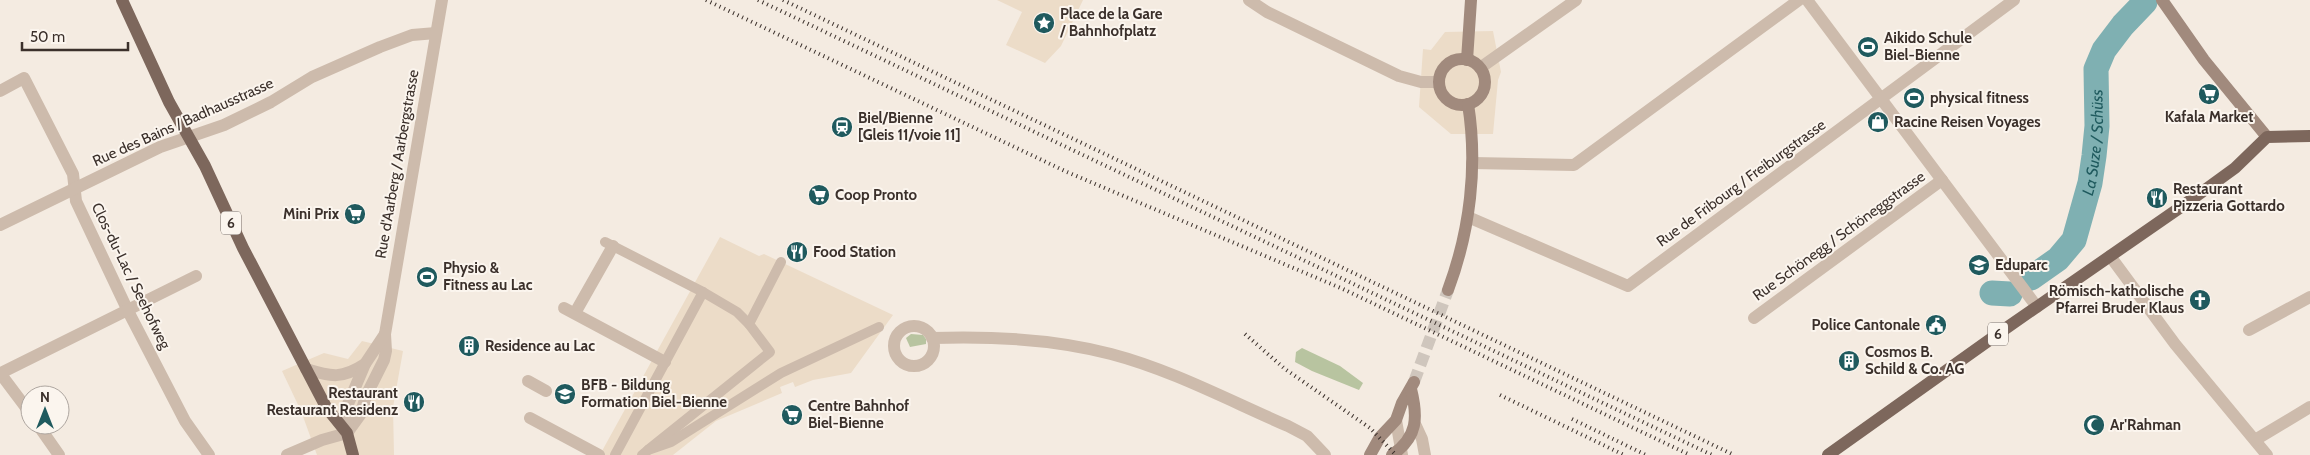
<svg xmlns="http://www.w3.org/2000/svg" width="2310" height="455" font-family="Cabin,sans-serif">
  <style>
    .green { fill: #b8c4a0 }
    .plaza { fill: #ecdcc8 }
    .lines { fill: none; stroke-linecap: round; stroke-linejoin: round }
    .river { stroke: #7fb0b2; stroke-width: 25 }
    .secondary-tunnel { stroke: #cfc6bd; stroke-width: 12; stroke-dasharray: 12 6; stroke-linecap: butt }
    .pedestrian { stroke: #cdbbac; stroke-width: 10 }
    .minor { stroke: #cdbbac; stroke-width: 12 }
    .tertiary { stroke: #cdbbac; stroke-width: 12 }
    .secondary { stroke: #a18a7d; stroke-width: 12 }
    .primary { stroke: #7d675c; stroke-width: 12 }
    .rail { stroke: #3b302b; stroke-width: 4; stroke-dasharray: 1 4; stroke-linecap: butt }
    .labels { text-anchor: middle; stroke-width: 4; stroke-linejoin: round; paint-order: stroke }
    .shield { fill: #fbf5ee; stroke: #756b66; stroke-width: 1 }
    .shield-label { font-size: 14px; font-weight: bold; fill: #3b302b }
    .poi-label { font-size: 15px; font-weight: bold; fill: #3b302b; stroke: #fbf5ee; text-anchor: start }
    .street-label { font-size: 15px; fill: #3b302b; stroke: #fbf5ee }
    .water-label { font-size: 16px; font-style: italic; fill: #1f5a5e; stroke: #fbf5ee }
  </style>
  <rect width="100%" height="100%" fill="#f4ebe1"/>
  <!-- green -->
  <g class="green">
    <polygon points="911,334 923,335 926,339 926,344 910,347 906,338"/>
    <polygon points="1302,348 1340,366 1363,383 1359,390 1312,371 1295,362 1296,352"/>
  </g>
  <!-- plaza -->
  <g class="plaza">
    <polygon points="997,0 1083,0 1061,46 1045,63 1006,45 1022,12"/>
    <polygon points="1493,31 1501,72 1498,80 1493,134 1451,134 1419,107 1423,49 1431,50 1445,32"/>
    <polygon points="720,237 759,256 764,254 893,315 851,373 813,380 795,387 793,382 780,387 782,393 716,421 673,455 605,455 602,451"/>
    <polygon points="362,341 403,351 393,407 394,455 317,455 301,411 282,371 324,353 348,359"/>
  </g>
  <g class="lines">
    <!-- river -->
    <g class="river">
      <path id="s1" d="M2031,278L2058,259L2074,240L2090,183L2094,156L2097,126L2096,69L2104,50L2123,25L2145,2"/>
      <polyline points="1992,293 2010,294"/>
    </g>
    <!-- secondary-tunnel -->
    <polyline class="secondary-tunnel" points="1414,382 1448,290"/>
    <!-- pedestrian -->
    <g class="pedestrian">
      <polyline points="605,242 703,292"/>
      <polyline points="749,324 781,262"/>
      <polyline points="615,455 703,292 737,312 749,324 770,352 648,450"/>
      <polyline points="642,455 648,450 671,442 781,373 879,327"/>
    </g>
    <!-- minor -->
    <g class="minor">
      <polyline points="1807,0 2037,307"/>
      <polyline points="0,91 24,78 73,174 76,201 128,311 185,421 209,455"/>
      <polyline points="1472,163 1574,165 1799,0"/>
      <polyline points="1468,217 1628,286 2014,0"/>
      <polyline points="0,225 160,147 224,125 271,102 312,77 380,47 412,35 436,33"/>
      <polyline points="2110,256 2175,344 2267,455"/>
      <polyline points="564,308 665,362"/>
      <polyline points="575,313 613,246"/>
      <polyline points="1754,318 1942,180"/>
      <circle cx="914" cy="346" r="20"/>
      <polyline points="2249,330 2310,297"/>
      <path d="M932,338C991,336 1054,339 1111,354C1172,370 1230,401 1288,426L1307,436L1325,455"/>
      <polyline points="0,373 30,413"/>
      <polyline points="1,373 196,276"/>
      <polyline points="528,381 546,391"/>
      <polyline points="530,418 599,455"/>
      <polyline points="1396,420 1402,455"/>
      <polyline points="38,425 59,455"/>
      <polyline points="1416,426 1422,439 1425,455"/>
      <polyline points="2255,440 2310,407"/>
      <polyline points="287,455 322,440 347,433"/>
    </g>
    <!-- tertiary -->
    <g class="tertiary">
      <polyline points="1249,0 1267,12 1399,76 1421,82 1439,82"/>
      <polyline points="1480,68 1576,0"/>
      <path d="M306,369C332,377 342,379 365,364"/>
      <polyline points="347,433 360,415 367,394 384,360 386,351 385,334 442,0"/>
      <polyline points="347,433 348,404 365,364 385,334"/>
    </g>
    <!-- secondary -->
    <g class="secondary">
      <polyline points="2162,0 2204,60 2267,137"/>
      <circle cx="1462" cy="82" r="23"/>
      <polyline points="1467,60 1471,0"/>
      <path d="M1448,290C1470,231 1478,166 1468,104"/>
      <polyline points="1370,455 1380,437 1396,420 1402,403 1414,382"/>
      <path d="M1392,455C1418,437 1418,417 1411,389"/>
    </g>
    <!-- primary -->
    <g class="primary">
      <polyline points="122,0 169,102 205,166 243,248 326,407 347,433 353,455"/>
      <polyline points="1828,455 2002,331 2191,200 2235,168 2267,137 2310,136"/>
    </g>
    <!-- rail -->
    <g class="rail">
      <polyline points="706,0 1067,172 1343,289 1690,455"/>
      <polyline points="758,0 1712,455"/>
      <polyline points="783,0 1734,455"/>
      <polyline points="1245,334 1285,369 1370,428 1396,455"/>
      <polyline points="1500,395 1624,455"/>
      <polyline points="1572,419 1646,455"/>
    </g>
  </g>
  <!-- icons -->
  <defs>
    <g id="sight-disc" transform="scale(1.125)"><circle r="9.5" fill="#1f5a5e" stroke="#fbf5ee"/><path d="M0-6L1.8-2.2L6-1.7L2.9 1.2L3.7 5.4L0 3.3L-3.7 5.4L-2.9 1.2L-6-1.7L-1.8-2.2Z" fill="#fff"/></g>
    <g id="stadium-disc" transform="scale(1.125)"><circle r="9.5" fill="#1f5a5e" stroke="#fbf5ee"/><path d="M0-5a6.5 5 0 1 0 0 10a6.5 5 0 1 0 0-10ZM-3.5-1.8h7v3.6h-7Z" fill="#fff"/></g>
    <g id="supermarket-disc" transform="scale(1.125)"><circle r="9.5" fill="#1f5a5e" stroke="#fbf5ee"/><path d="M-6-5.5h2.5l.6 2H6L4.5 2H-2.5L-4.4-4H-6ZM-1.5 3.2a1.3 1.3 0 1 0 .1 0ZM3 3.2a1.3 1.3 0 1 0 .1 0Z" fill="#fff"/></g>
    <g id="shop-disc" transform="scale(1.125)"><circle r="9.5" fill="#1f5a5e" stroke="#fbf5ee"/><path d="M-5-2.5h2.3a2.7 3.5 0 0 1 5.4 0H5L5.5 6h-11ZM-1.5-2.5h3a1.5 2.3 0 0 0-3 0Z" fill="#fff"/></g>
    <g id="station-disc" transform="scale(1.125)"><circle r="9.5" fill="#1f5a5e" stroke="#fbf5ee"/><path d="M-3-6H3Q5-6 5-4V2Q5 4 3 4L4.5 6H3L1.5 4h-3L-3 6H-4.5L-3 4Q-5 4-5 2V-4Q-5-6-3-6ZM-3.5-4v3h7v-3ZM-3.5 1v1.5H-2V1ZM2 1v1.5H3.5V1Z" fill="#fff"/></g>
    <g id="restaurant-disc" transform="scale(1.125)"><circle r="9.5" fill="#1f5a5e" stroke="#fbf5ee"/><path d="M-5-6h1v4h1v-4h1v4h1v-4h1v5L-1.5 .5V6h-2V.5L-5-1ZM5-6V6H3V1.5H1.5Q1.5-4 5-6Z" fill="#fff"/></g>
    <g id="school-disc" transform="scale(1.125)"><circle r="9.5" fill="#1f5a5e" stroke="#fbf5ee"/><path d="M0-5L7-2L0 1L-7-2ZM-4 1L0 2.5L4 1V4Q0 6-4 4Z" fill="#fff"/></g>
    <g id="church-disc" transform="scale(1.125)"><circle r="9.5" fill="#1f5a5e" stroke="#fbf5ee"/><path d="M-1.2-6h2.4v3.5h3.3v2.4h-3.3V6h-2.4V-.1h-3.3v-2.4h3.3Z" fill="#fff"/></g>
    <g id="civic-disc" transform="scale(1.125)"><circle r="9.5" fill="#1f5a5e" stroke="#fbf5ee"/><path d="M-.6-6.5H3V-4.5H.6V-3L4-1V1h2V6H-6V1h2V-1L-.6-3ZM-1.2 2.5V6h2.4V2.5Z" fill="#fff"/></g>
    <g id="building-disc" transform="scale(1.125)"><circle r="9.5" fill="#1f5a5e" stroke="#fbf5ee"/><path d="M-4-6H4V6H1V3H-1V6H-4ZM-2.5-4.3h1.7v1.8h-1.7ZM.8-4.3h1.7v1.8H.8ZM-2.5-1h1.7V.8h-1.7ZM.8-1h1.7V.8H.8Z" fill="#fff"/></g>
    <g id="mosque-disc" transform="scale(1.125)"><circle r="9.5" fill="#1f5a5e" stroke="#fbf5ee"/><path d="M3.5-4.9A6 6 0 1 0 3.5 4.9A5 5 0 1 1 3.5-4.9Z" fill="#fff"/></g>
  </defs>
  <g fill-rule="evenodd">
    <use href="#sight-disc" x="1044" y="23"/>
    <use href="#stadium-disc" x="1868" y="47"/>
    <use href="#supermarket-disc" x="2209" y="94"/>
    <use href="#stadium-disc" x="1914" y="98"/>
    <use href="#shop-disc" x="1878" y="122"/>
    <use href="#station-disc" x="842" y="127"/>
    <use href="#supermarket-disc" x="819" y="195"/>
    <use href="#restaurant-disc" x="2157" y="198"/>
    <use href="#supermarket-disc" x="355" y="214"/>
    <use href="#restaurant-disc" x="797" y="252"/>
    <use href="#school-disc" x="1979" y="265"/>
    <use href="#stadium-disc" x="427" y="277"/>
    <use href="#church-disc" x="2200" y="300"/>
    <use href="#civic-disc" x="1936" y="325"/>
    <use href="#building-disc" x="469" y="346"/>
    <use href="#building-disc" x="1849" y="361"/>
    <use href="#school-disc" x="565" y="394"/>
    <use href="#restaurant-disc" x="414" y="402"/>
    <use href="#supermarket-disc" x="792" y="415"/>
    <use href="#mosque-disc" x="2094" y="425"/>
  </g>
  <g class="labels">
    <!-- shield labels -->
    <g class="shield">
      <rect x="221" y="211.5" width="20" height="23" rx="4"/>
      <rect x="1988" y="322.5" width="20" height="23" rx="4"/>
    </g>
    <g class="shield-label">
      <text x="231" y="228">6</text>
      <text x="1998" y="339">6</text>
    </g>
    <!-- poi labels -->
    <g class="poi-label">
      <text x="1060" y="19">Place de la Gare<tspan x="1060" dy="17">/ Bahnhofplatz</tspan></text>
      <text x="1884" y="43">Aikido Schule<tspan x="1884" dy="17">Biel-Bienne</tspan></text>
      <text x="1930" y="103">physical fitness</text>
      <text x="2209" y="122" text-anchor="middle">Kafala Market</text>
      <text x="858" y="123">Biel/Bienne<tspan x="858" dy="17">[Gleis 11/voie 11]</tspan></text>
      <text x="1894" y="127">Racine Reisen Voyages</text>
      <text x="2173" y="194">Restaurant<tspan x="2173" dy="17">Pizzeria Gottardo</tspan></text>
      <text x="835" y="200">Coop Pronto</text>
      <text x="339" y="219" text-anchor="end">Mini Prix</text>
      <text x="813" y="257">Food Station</text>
      <text x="1995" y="270">Eduparc</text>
      <text x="443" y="273">Physio &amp;<tspan x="443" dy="17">Fitness au Lac</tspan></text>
      <text x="2184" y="296" text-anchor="end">Römisch-katholische<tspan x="2184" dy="17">Pfarrei Bruder Klaus</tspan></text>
      <text x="1920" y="330" text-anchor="end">Police Cantonale</text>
      <text x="485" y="351">Residence au Lac</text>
      <text x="1865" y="357">Cosmos B.<tspan x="1865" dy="17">Schild &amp; Co. AG</tspan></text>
      <text x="581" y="390">BFB - Bildung<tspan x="581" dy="17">Formation Biel-Bienne</tspan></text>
      <text x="398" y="398" text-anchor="end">Restaurant<tspan x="398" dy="17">Restaurant Residenz</tspan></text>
      <text x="808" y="411">Centre Bahnhof<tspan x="808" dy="17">Biel-Bienne</tspan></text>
      <text x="2110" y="430">Ar'Rahman</text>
    </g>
    <!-- street labels -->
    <g class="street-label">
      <text transform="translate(183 122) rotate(-24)" y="5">Rue des Bains / Badhausstrasse</text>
      <text transform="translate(397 164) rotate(-80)" y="5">Rue d'Aarberg / Aarbergstrasse</text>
      <text transform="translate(1741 183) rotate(-36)" y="5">Rue de Fribourg / Freiburgstrasse</text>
      <text transform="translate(1839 236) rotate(-36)" y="5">Rue Schönegg / Schöneggstrasse</text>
      <text transform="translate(131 276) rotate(64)" y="5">Clos-du-Lac / Seehofweg</text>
    </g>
    <!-- water labels -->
    <g class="water-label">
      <text dy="6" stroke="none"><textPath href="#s1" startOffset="158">La Suze / Schüss</textPath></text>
    </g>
  </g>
  <!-- north arrow -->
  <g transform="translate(45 410)"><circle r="24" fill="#fbf5ee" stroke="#aea6a0"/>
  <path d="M0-4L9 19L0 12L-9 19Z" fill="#1f5a5e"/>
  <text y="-8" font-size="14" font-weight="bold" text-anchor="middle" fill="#3b302b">N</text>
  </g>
  <!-- scale -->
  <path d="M22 42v8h106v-8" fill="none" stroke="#3b302b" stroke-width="2.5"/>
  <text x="30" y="42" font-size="15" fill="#3b302b" stroke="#fbf5ee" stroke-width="4" paint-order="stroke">50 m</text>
</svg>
